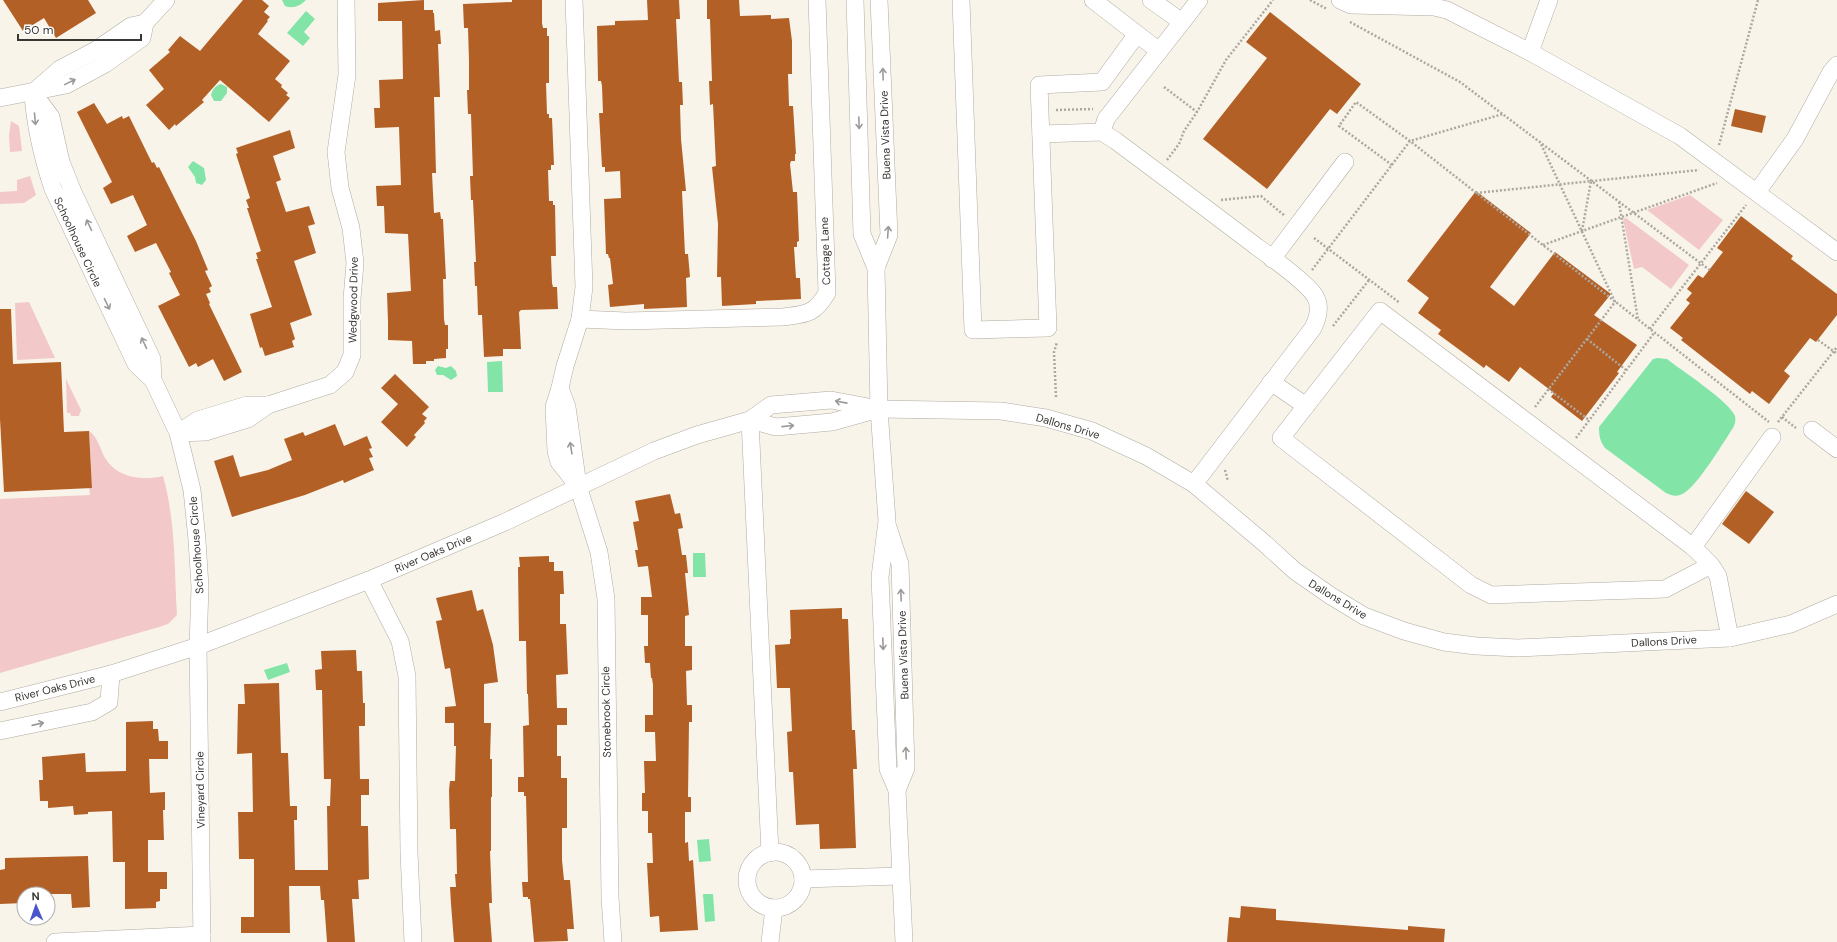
<svg xmlns="http://www.w3.org/2000/svg" width="1837" height="942" font-family="'DM Sans',sans-serif">
  <style>
    .green { fill: #f3c8c9 }
    .water { fill: #82e4a6 }
    .building { fill: #b36026 }
    .lines { fill: none; stroke-linecap: round; stroke-linejoin: round }
    .minor-casing { stroke: #b0aba2; stroke-width: 18 }
    .path { stroke: #aca8a0; stroke-width: 2.5; stroke-dasharray: 2 2; stroke-linecap: butt }
    .minor { stroke: #fff; stroke-width: 17 }
    .oneway { stroke: #9c9a98 }
    .labels { text-anchor: middle; stroke-width: 4; stroke-linejoin: round; paint-order: stroke }
    .street-label { font-size: 11px; fill: #383632; stroke: #fff }
  </style>
  <rect width="100%" height="100%" fill="#f9f4ea"/>
  <!-- green -->
  <g class="green">
    <polygon points="11,121 19,126 22,151 10,152 9,135"/>
    <polygon points="30,176 36,195 24,203 0,204 0,192 17,191 17,180"/>
    <polygon points="1690,195 1723,220 1699,250 1647,210"/>
    <polygon points="1626,218 1689,265 1671,289 1642,267 1634,269 1623,219"/>
    <polygon points="29,302 55,358 17,360 15,303"/>
    <polygon points="66,379 81,410 79,416 71,416 70,413 67,413"/>
    <path d="M89,431C98,437 100,449 105,458C117,478 142,481 163,476C176,522 174,568 177,615L168,624L159,627L0,673V499L90,495L89,488L92,487Z"/>
  </g>
  <!-- water -->
  <g class="water">
    <path d="M282,0H306C300,6 293,9 285,6Z"/>
    <polygon points="306,11 315,19 304,32 310,38 303,46 287,33"/>
    <path d="M221,84L227,87V93L221,101H214L211,95C212,90 216,85 221,84Z"/>
    <polygon points="193,161 204,168 206,180 202,185 196,183 195,177 188,167"/>
    <path d="M1658,358L1667,359C1682,371 1729,401 1735,416C1736,420 1735,424 1733,428C1723,443 1698,485 1684,493C1678,497 1672,496 1666,493L1605,448C1600,441 1599,436 1599,427L1653,359Z"/>
    <polygon points="502,361 503,392 488,392 487,362"/>
    <polygon points="438,366 446,368 451,366 456,371 457,376 451,380 443,375 437,375 435,370"/>
    <polygon points="693,553 705,553 706,577 693,577"/>
    <polygon points="287,663 290,672 268,680 264,670"/>
    <polygon points="709,839 711,861 699,862 697,840"/>
    <polygon points="703,894 713,894 715,921 705,922"/>
  </g>
  <!-- building -->
  <g class="building">
    <polygon points="3,0 88,0 96,13 56,38 44,18 23,31"/>
    <polygon points="243,0 262,0 269,6 264,12 270,17 267,20 268,21 258,34 290,61 275,79 282,85 281,87 288,93 286,95 290,98 269,122 220,80 202,100 204,102 176,126 175,124 169,130 146,105 164,89 149,70 170,52 168,50 180,36 200,51"/>
    <polygon points="424,0 424,10 433,10 433,13 434,13 435,31 440,30 441,44 438,44 440,97 434,97 436,173 432,173 434,213 440,212 441,219 443,219 446,279 443,279 444,319 445,325 448,325 448,349 446,349 446,358 434,359 434,361 426,361 426,364 413,364 412,341 388,340 388,322 387,293 411,291 408,234 385,233 384,206 377,206 376,186 401,185 399,127 375,128 374,108 380,108 379,80 403,79 402,21 378,21 378,3"/>
    <polygon points="512,0 542,0 542,23 543,28 547,28 547,36 549,36 549,83 546,83 547,114 549,114 549,118 552,118 554,165 551,165 551,170 548,170 549,201 553,201 553,205 555,205 556,256 551,256 552,283 553,287 557,287 558,309 521,310 519,312 521,349 503,349 503,356 484,357 482,315 478,315 477,286 475,286 474,262 476,262 473,200 471,200 470,176 473,176 471,114 468,114 467,90 469,90 469,61 468,28 464,28 463,4 512,2"/>
    <polygon points="647,0 679,0 680,19 676,19 679,82 682,82 683,105 680,105 681,139 686,191 682,191 685,254 688,254 690,277 686,278 687,307 644,309 644,304 610,307 608,285 613,284 610,258 609,258 608,254 606,254 604,199 621,198 620,171 605,172 605,167 602,167 599,113 603,113 602,86 601,81 598,81 597,26 615,25 615,21 648,20"/>
    <polygon points="707,0 739,0 740,16 771,15 771,19 789,18 792,41 792,74 788,74 789,106 793,106 796,154 795,154 795,161 791,161 790,164 793,192 797,192 799,241 797,242 797,247 794,247 796,278 800,278 801,299 756,301 756,304 722,306 721,277 717,277 718,224 712,167 716,166 713,104 710,105 709,81 712,81 710,19 707,19"/>
    <polygon points="1270,12 1361,84 1337,114 1330,109 1267,189 1203,139 1267,58 1246,42"/>
    <polygon points="94,103 107,124 122,116 123,119 129,116 152,163 154,162 157,168 159,167 196,241 208,270 205,271 212,286 209,288 211,292 206,294 210,303 209,304 242,372 224,381 213,359 198,367 196,363 189,367 158,306 180,295 169,273 171,272 156,243 135,252 127,236 147,225 133,195 111,204 103,188 112,182 77,112"/>
    <polygon points="1735,109 1766,116 1762,133 1731,126"/>
    <polygon points="290,130 295,148 273,156 281,180 276,182 286,212 309,206 315,224 308,226 316,253 294,261 312,315 290,323 295,339 292,341 294,347 265,356 262,347 260,348 250,314 272,307 256,259 258,259 256,253 261,251 247,208 249,208 246,200 250,198 236,154 238,153 236,148"/>
    <polygon points="1476,191 1531,233 1490,287 1514,306 1555,252 1611,294 1594,315 1637,345 1617,372 1619,373 1582,421 1551,397 1554,393 1520,367 1509,382 1486,365 1484,368 1438,334 1441,330 1418,313 1429,298 1407,281"/>
    <polygon points="1741,216 1793,256 1791,259 1837,294 1837,315 1816,342 1810,338 1784,371 1790,376 1769,404 1752,391 1750,394 1681,340 1683,338 1670,328 1690,303 1686,300 1692,293 1687,289 1698,275 1703,278 1723,252 1717,248"/>
    <polygon points="0,309 11,309 13,364 61,362 64,432 89,431 92,488 4,492 0,419"/>
    <polygon points="395,374 429,407 422,414 427,418 424,421 425,423 414,435 416,437 407,447 381,422 398,404 381,388"/>
    <polygon points="335,424 344,446 367,436 372,448 369,449 373,457 369,458 374,470 344,483 343,480 305,495 232,517 214,461 233,455 240,477 268,470 292,460 284,439 303,432 305,436"/>
    <polygon points="1746,491 1774,512 1749,544 1722,524"/>
    <polygon points="670,494 675,514 680,513 683,528 678,529 682,555 686,555 688,573 685,573 689,615 685,616 685,646 692,646 692,670 686,671 687,705 692,705 692,722 689,722 688,797 691,797 691,812 685,812 685,843 688,842 689,861 693,860 698,930 660,932 659,916 650,917 647,863 653,863 652,833 648,833 648,811 642,811 642,793 645,793 644,761 656,761 655,732 645,732 645,715 653,715 653,685 652,678 651,678 650,663 645,663 644,646 648,646 648,615 641,615 641,597 652,597 648,566 638,567 635,550 638,550 633,522 639,521 635,501"/>
    <polygon points="549,556 549,562 554,562 554,571 563,571 564,594 560,594 560,624 566,624 568,674 556,675 557,708 567,708 567,725 557,725 557,756 561,756 561,778 567,778 567,828 562,828 562,860 564,880 570,880 574,929 567,929 568,941 534,942 530,899 528,899 528,897 523,897 522,882 528,882 526,796 524,796 524,792 518,792 518,777 524,777 523,726 529,725 528,694 527,694 526,641 519,641 518,567 520,567 519,557"/>
    <polygon points="472,590 477,611 483,609 493,645 498,682 484,684 484,723 491,723 490,759 492,759 492,797 491,797 491,851 490,851 492,903 489,903 492,942 454,942 451,904 450,887 456,887 455,874 457,874 456,829 450,829 449,790 450,781 455,781 456,746 454,746 454,723 445,723 445,707 456,706 450,668 445,669 436,621 442,620 436,598"/>
    <polygon points="842,608 842,619 848,619 852,730 855,730 857,769 853,769 856,848 820,849 819,824 796,825 793,772 789,772 787,732 792,731 790,688 777,688 775,645 790,644 790,639 791,639 790,610"/>
    <polygon points="356,650 357,671 362,671 363,703 365,703 365,726 359,726 360,779 369,779 369,795 361,795 361,826 368,826 369,879 358,880 359,899 352,899 355,942 327,942 324,900 321,900 320,886 289,886 290,933 241,933 241,917 254,917 254,859 239,859 238,812 253,812 252,753 237,754 238,704 245,704 244,684 279,683 281,753 288,753 290,806 297,806 297,820 294,820 295,870 328,870 327,806 330,806 331,779 324,779 322,690 316,690 315,670 322,669 321,651"/>
    <polygon points="153,721 153,729 158,729 159,741 168,741 168,759 149,759 150,793 165,792 165,810 163,810 164,840 148,840 148,872 167,872 167,889 160,889 160,901 156,902 156,908 125,909 125,862 113,862 112,811 88,812 88,814 74,815 73,806 48,808 48,801 40,801 39,780 43,780 42,757 85,753 86,772 126,771 126,722"/>
    <polygon points="88,856 90,907 72,908 71,894 24,894 24,903 0,904 0,870 5,869 5,858"/>
    <polygon points="1241,906 1276,909 1276,920 1408,930 1408,926 1445,929 1444,942 1227,942 1229,917 1240,918"/>
  </g>
  <g class="lines">
    <!-- minor casing -->
    <g class="minor-casing">
      <g id="minor">
        <polyline points="855,0 862,234 876,268 879,409 887,521 880,577 888,769 897,790 904,942"/>
        <polyline points="961,0 973,330 1048,328 1039,85 1102,82 1137,34 1159,51"/>
        <polyline points="1093,0 1137,34"/>
        <polyline points="1151,0 1182,22 1199,0"/>
        <polyline points="1340,0 1351,5 1434,7 1447,10 1530,52 1680,136 1837,252"/>
        <polyline points="1530,52 1549,0"/>
        <polyline points="36,90 60,69 96,50 131,26 145,23"/>
        <polyline points="0,98 66,85 105,64 142,38 145,23 166,0"/>
        <polyline points="1102,132 1106,119 1182,22"/>
        <path d="M1041,134L1102,132L1116,141C1163,176 1210,211 1257,247C1271,257 1307,283 1315,296C1321,306 1318,318 1313,328L1194,484"/>
        <polyline points="1757,192 1795,139 1831,72 1837,65"/>
        <polyline points="1272,259 1345,162"/>
        <polyline points="876,268 889,235 879,0"/>
        <path d="M580,319L626,321L783,317C806,314 814,315 827,293L817,0"/>
        <path d="M153,380L136,364L53,189C42,156 35,127 33,93L51,117L61,162L73,192L152,359L153,380L178,433L182,449L192,490L197,540L200,587L198,646L202,942"/>
        <polyline points="1271,382 1306,406"/>
        <polyline points="560,388 565,366 580,319 584,287 574,0"/>
        <polygon points="247,405 268,405 248,419 206,432 178,433 198,420"/>
        <polyline points="268,405 330,385 345,372 352,355 352,299 355,263 351,228 340,188 336,152 347,75 346,0"/>
        <polyline points="750,420 770,853"/>
        <polyline points="750,420 776,427 832,422 875,410"/>
        <polyline points="1812,430 1837,449"/>
        <polyline points="578,486 559,462 556,451 554,407 560,388 567,407 578,486 599,552 606,599 610,897 613,942"/>
        <polyline points="888,527 900,564 906,768 897,790"/>
        <polyline points="1693,547 1772,437"/>
        <polyline points="1711,565 1665,589 1491,595 1471,585 1281,438 1380,311 1693,547 1711,565 1718,576 1730,638"/>
        <polyline points="369,580 400,641 407,676 409,852 413,942"/>
        <polyline points="0,702 111,674 198,646 369,580 505,522 654,451 697,435 750,420 771,405 831,400 879,409 1001,411 1046,418 1092,431 1146,456 1194,484 1263,542 1295,571 1331,596 1364,616 1404,631 1444,642 1476,646 1518,648 1730,638 1791,624 1837,604"/>
        <polyline points="0,731 92,712 109,702 111,674"/>
        <circle cx="775" cy="880" r="28"/>
        <polyline points="803,879 900,876"/>
        <polyline points="55,942 202,935"/>
        <polyline points="770,942 774,908"/>
      </g>
    </g>
    <!-- path -->
    <g class="path">
      <polyline points="1310,0 1327,9"/>
      <polyline points="1350,22 1460,82 1711,271"/>
      <polyline points="1164,87 1197,112"/>
      <polyline points="1056,110 1093,109"/>
      <polyline points="1719,145 1758,0"/>
      <polyline points="1167,160 1179,144 1184,131 1197,112 1226,60 1273,0"/>
      <polyline points="1392,165 1339,126 1356,102 1410,141 1769,422"/>
      <polyline points="1476,193 1699,170"/>
      <polyline points="1221,200 1261,196 1285,216"/>
      <polyline points="1619,202 1638,320"/>
      <polyline points="1582,231 1591,181"/>
      <polyline points="1314,238 1400,303"/>
      <polyline points="1543,245 1717,183"/>
      <polyline points="1312,270 1410,141 1503,114"/>
      <polyline points="1333,326 1369,280"/>
      <polyline points="1650,329 1746,205"/>
      <polyline points="1587,339 1626,370"/>
      <polyline points="1818,340 1836,353 1837,352"/>
      <polyline points="1548,389 1589,420"/>
      <polyline points="1056,397 1054,352 1057,342"/>
      <polyline points="1535,407 1615,302 1540,142"/>
      <polyline points="1782,417 1796,428"/>
      <polyline points="1778,422 1837,347"/>
      <polyline points="1576,438 1654,333"/>
      <polyline points="1225,470 1228,481"/>
    </g>
    <!-- minor -->
    <use href="#minor" class="minor"/>
  </g>
  <!-- one-way arrows -->
  <defs><path id="oneway-shaft" d="M-6 0H5M1.5-3L5.5 0L1.5 3" fill="none" stroke-width="1.6" stroke-linecap="round" stroke-linejoin="round"/></defs>
  <g class="oneway">
    <use href="#oneway-shaft" transform="translate(883 74) rotate(-92)"/>
    <use href="#oneway-shaft" transform="translate(70 82) rotate(-26)"/>
    <use href="#oneway-shaft" transform="translate(35 119) rotate(85)"/>
    <use href="#oneway-shaft" transform="translate(859 123) rotate(88)"/>
    <use href="#oneway-shaft" transform="translate(89 225) rotate(-115)"/>
    <use href="#oneway-shaft" transform="translate(888 232) rotate(-86)"/>
    <use href="#oneway-shaft" transform="translate(107 304) rotate(64)"/>
    <use href="#oneway-shaft" transform="translate(144 343) rotate(-115)"/>
    <use href="#oneway-shaft" transform="translate(841 402) rotate(-169)"/>
    <use href="#oneway-shaft" transform="translate(788 426) rotate(-6)"/>
    <use href="#oneway-shaft" transform="translate(571 448) rotate(-99)"/>
    <use href="#oneway-shaft" transform="translate(901 595) rotate(-92)"/>
    <use href="#oneway-shaft" transform="translate(883 644) rotate(88)"/>
    <use href="#oneway-shaft" transform="translate(38 724) rotate(-13)"/>
    <use href="#oneway-shaft" transform="translate(906 753) rotate(-92)"/>
  </g>
  <g class="labels">
    <!-- street labels -->
    <g class="street-label">
      <text transform="translate(885 135) rotate(-92)" y="4">Buena Vista Drive</text>
      <text transform="translate(78 242) rotate(65)" y="4">Schoolhouse Circle</text>
      <text transform="translate(825 251) rotate(-92)" y="4">Cottage Lane</text>
      <text transform="translate(353 300) rotate(-89)" y="4">Wedgwood Drive</text>
      <text transform="translate(1068 426) rotate(16)" y="4">Dallons Drive</text>
      <text transform="translate(196 545) rotate(-94)" y="4">Schoolhouse Circle</text>
      <text transform="translate(433 553) rotate(-23)" y="4">River Oaks Drive</text>
      <text transform="translate(1338 599) rotate(31)" y="4">Dallons Drive</text>
      <text transform="translate(1664 641) rotate(-3)" y="4">Dallons Drive</text>
      <text transform="translate(903 655) rotate(-92)" y="4">Buena Vista Drive</text>
      <text transform="translate(55 688) rotate(-14)" y="4">River Oaks Drive</text>
      <text transform="translate(606 712) rotate(-91)" y="4">Stonebrook Circle</text>
      <text transform="translate(200 790) rotate(-91)" y="4">Vineyard Circle</text>
    </g>
  </g>
  <!-- north arrow -->
  <g transform="translate(36 906) rotate(358)"><circle r="19" fill="#ffffff" stroke="#afafad"/>
  <path d="M0-3L7 15L0 10L-7 15Z" fill="#4b55cb"/>
  <text y="-6" font-size="11" font-weight="bold" text-anchor="middle" fill="#383632">N</text>
  </g>
  <!-- scale -->
  <path d="M18 34v6h123v-6" fill="none" stroke="#383632" stroke-width="2"/>
  <text x="24" y="34" font-size="12" fill="#383632" stroke="#ffffff" stroke-width="3" paint-order="stroke">50 m</text>
</svg>
